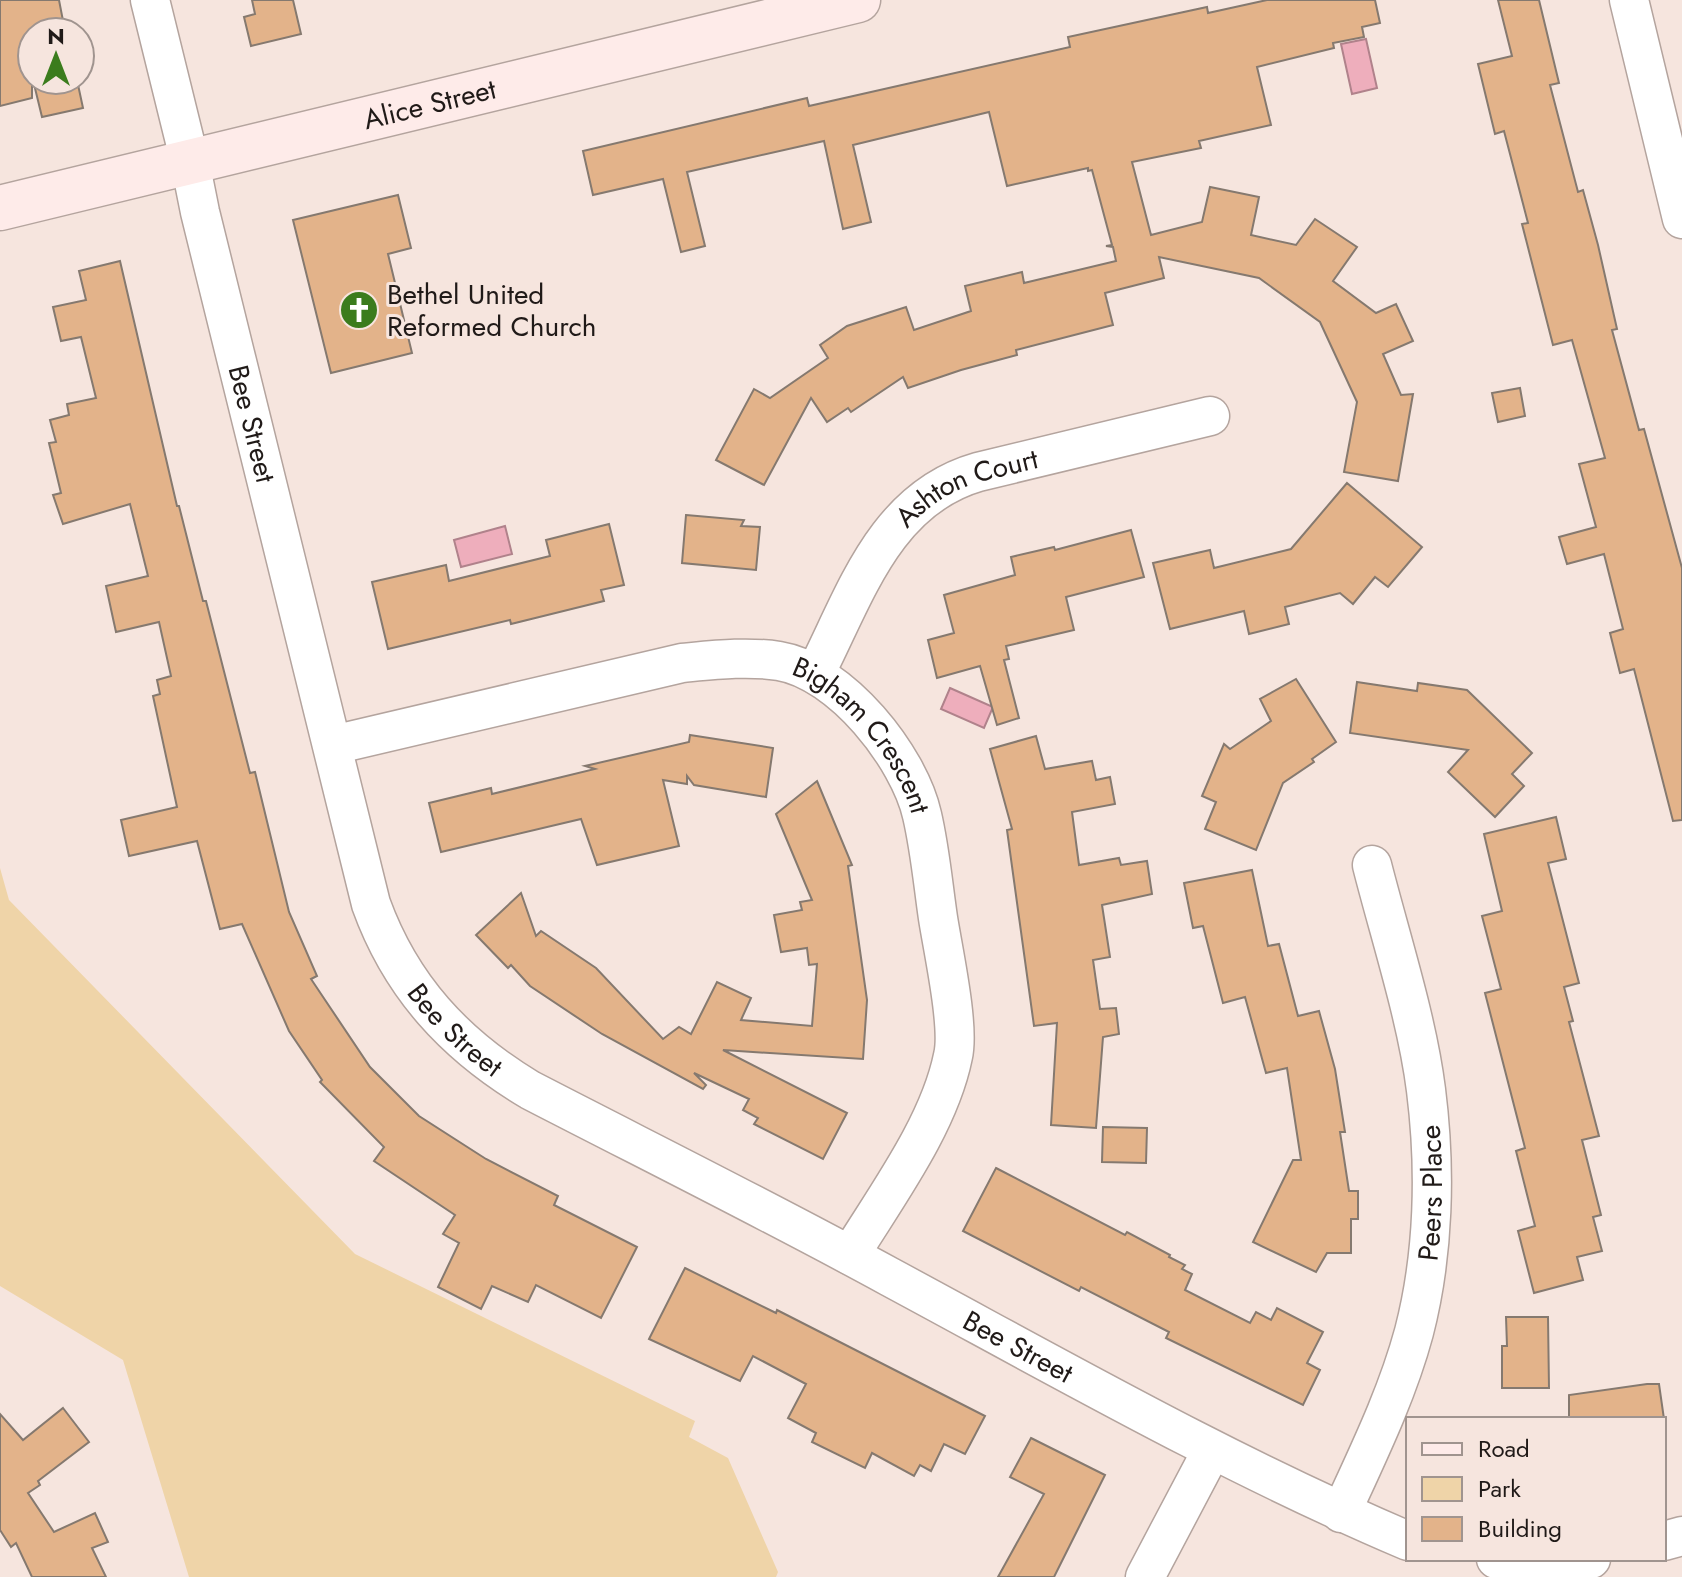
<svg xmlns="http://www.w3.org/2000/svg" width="1682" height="1577" font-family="Jost,sans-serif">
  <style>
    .green { fill: #efd4a8 }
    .water { fill: #eeaebc; stroke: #b0828b; stroke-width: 2 }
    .building { fill: #e3b38a; stroke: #85796f; stroke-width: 2 }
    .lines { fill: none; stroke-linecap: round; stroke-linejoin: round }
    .street-casing { stroke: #b4a49e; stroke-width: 41 }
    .secondary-casing { stroke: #b4a49e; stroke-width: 47 }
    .street { stroke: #fff; stroke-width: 38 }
    .secondary { stroke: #feebe9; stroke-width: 44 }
    .labels { text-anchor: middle; stroke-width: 6; stroke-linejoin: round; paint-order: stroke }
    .street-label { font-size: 28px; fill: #201a18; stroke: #f6e5de }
    .poi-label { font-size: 28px; fill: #201a18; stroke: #f6e5de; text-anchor: start }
  </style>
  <rect width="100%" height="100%" fill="#f6e5de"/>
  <!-- green -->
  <polygon class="green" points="0,868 9,900 355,1254 695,1421 689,1437 728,1458 778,1572 776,1577 189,1577 123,1360 0,1286"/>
  <!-- water -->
  <g class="water">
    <polygon points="1366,39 1377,88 1352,94 1341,44"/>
    <polygon points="505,526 512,554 461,567 454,540"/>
    <polygon points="950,688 993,707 984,728 941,709"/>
  </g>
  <!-- building -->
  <g class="building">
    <polygon points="0,0 59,0 64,26 32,32 32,98 0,106"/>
    <polygon points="252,0 293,0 301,34 251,46 244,17 255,14"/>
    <polygon points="1267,0 1375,0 1380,23 1362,27 1364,37 1333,43 1334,48 1257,67 1271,125 1199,141 1201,148 1132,162 1151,235 1202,222 1210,187 1259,197 1251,235 1296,245 1315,219 1357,247 1333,281 1376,313 1396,304 1413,341 1383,354 1401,395 1413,394 1398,481 1344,472 1357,402 1320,322 1259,278 1159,257 1164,278 1105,293 1113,325 1016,350 1017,355 961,370 908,388 903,377 851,412 848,408 827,422 811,398 764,485 716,460 754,389 770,398 828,358 820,345 847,326 906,307 914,330 971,311 965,286 1022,272 1024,283 1116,261 1113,247 1106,246 1112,245 1092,170 1088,171 1088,168 1007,186 989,112 853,145 871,222 843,229 824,141 687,172 705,246 681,252 663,179 593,195 583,151 807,98 809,106 1070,47 1068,37 1207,7 1208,13"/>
    <polygon points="1498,0 1539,0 1559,83 1550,85 1578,192 1583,190 1598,245 1617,329 1612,330 1639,430 1644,429 1682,568 1682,820 1673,821 1634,669 1620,673 1610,633 1623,629 1604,554 1567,564 1559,537 1596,527 1579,464 1605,458 1572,340 1553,345 1522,224 1528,223 1504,131 1495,134 1478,64 1512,56"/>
    <polygon points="33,80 77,80 83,108 42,117"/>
    <polygon points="398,195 411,248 388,254 412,353 331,373 293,220"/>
    <polygon points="120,261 177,506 179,506 203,601 206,601 250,773 255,772 289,912 317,976 311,979 370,1067 419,1116 486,1159 558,1196 554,1205 637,1247 601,1318 536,1285 528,1302 492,1286 481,1309 438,1287 459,1243 443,1234 455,1215 374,1161 384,1147 320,1082 322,1080 289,1031 242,924 220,929 197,841 129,856 121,820 177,807 153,696 160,694 157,680 171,676 159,622 116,632 114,623 106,586 148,576 130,504 63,524 53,495 61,493 49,443 56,442 50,420 69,415 67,404 96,398 81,337 61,341 53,307 86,300 79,271"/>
    <polygon points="1520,388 1525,416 1498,422 1492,393"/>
    <polygon points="1347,483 1422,547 1388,587 1375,577 1353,604 1340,593 1285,607 1289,624 1249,634 1244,611 1170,629 1153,563 1210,550 1214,568 1291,549"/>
    <polygon points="686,515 744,520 741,526 760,527 756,570 682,563"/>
    <polygon points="609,524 624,585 601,590 604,601 511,624 510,620 388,649 372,582 446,565 449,581 550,556 546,540"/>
    <polygon points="1131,530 1144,577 1066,597 1074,630 1006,646 1009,659 1004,660 1019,718 997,725 980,666 937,678 928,640 954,633 944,595 1015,575 1011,557 1054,547 1055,550"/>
    <polygon points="1296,679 1336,742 1312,759 1314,762 1283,783 1256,850 1205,829 1216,802 1202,796 1224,744 1230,749 1271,721 1260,699"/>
    <polygon points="1357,682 1417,691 1418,683 1467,690 1532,753 1512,774 1524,786 1495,817 1448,772 1468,750 1350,733"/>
    <polygon points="690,735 773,748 766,797 694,785 687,776 687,784 663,780 679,846 597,865 581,819 441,852 429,803 491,788 492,794 595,769 585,766 689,742"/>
    <polygon points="1036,736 1045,769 1092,761 1096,780 1110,777 1115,804 1072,812 1079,865 1119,858 1121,865 1147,861 1152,894 1102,905 1110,957 1093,960 1100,1009 1116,1008 1119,1034 1103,1037 1096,1128 1051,1125 1057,1023 1034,1026 1007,830 1012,829 990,749"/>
    <polygon points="817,781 852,865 848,866 867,1000 863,1059 723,1050 847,1113 823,1159 754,1124 758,1118 743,1110 749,1099 694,1073 706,1085 703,1089 602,1034 530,986 511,965 508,968 476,935 521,893 536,936 541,931 596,968 663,1039 679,1027 691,1034 717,982 751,998 741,1020 812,1026 817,964 809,965 807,948 781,952 774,915 802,910 800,902 812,900 776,814"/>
    <polygon points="1556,817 1566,859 1548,863 1579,983 1564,987 1573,1021 1569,1022 1599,1136 1582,1140 1601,1215 1593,1217 1602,1251 1577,1257 1583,1280 1534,1293 1518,1231 1535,1226 1516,1151 1525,1148 1485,993 1501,989 1482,916 1502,911 1484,834"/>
    <polygon points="1252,870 1268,946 1279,944 1298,1016 1319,1011 1335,1069 1345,1132 1340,1132 1349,1191 1358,1191 1358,1219 1351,1219 1351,1253 1327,1253 1316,1272 1253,1242 1293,1160 1301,1160 1287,1068 1266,1073 1245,997 1223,1003 1203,926 1193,928 1184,883"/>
    <polygon points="1103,1127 1147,1128 1146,1163 1102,1162"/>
    <polygon points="996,1168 1125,1235 1127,1232 1170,1255 1169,1257 1185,1265 1182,1269 1192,1274 1185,1290 1250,1323 1256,1312 1271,1320 1277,1308 1323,1332 1307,1363 1320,1370 1303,1405 1166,1338 1169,1332 1081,1287 1079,1291 963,1231"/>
    <polygon points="685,1268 776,1313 777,1310 985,1416 965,1454 944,1444 931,1471 920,1465 914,1476 872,1453 865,1468 812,1442 816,1433 788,1418 806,1384 753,1356 740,1381 649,1339"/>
    <polygon points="1506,1317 1548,1317 1549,1388 1502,1388 1502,1346 1507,1346"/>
    <polygon points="1647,1384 1659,1384 1664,1419 1569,1419 1569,1395"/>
    <polygon points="63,1408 89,1442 38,1481 40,1485 28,1493 54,1532 95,1513 108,1542 92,1548 106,1577 32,1577 16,1543 11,1547 0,1530 0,1414 23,1440"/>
    <polygon points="1031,1438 1105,1475 1054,1577 998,1577 1044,1494 1010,1477"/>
  </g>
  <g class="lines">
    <!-- street casing -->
    <g class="street-casing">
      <g id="street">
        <path id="s1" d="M150,0L190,162L200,212L371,904C401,987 455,1045 530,1090C650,1152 771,1212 890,1277C1061,1369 1229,1465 1408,1541"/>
        <polyline points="1629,0 1682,219"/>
        <path id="s2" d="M815,674C855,596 884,499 978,472L1210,416"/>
        <path id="s3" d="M333,745L682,663C714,660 747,656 779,661C841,671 909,757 922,815C930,849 933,884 938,918C943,950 960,1027 953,1056C939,1125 887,1195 850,1255"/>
        <path id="s4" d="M1341,1513C1368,1454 1397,1395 1414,1332C1434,1255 1436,1169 1426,1090C1417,1018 1390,936 1372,865"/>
        <polyline points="1664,1541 1682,1536"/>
        <polyline points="1496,1559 1560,1564 1591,1559"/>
        <polyline points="1145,1577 1212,1450"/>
      </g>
    </g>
    <!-- secondary casing -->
    <g class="secondary-casing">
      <g id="secondary">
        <path id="s5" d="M0,208L858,0"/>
      </g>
    </g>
    <!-- street -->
    <use href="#street" class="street"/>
    <!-- secondary -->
    <use href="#secondary" class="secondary"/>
  </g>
  <!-- icons -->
  <defs>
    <g id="church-disc" transform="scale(2)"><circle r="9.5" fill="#3b7c1d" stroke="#f6e5de"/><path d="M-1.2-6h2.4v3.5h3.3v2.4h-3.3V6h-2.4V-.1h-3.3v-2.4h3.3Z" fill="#fff"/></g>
  </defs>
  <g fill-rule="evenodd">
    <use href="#church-disc" x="359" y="310"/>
  </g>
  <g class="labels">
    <!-- street labels -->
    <g class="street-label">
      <text dy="10" stroke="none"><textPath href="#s5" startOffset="442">Alice Street</textPath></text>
      <text dy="10" stroke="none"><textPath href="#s1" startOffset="436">Bee Street</textPath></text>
      <text dy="10" stroke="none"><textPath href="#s2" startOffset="252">Ashton Court</textPath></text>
      <text dy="10" stroke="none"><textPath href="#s3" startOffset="572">Bigham Crescent</textPath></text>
      <text dy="10" stroke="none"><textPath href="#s1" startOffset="1084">Bee Street</textPath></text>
      <text dy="10" stroke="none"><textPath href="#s4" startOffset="336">Peers Place</textPath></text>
      <text dy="10" stroke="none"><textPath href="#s1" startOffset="1732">Bee Street</textPath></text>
    </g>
    <!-- poi labels -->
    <g class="poi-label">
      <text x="387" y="304">Bethel United<tspan x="387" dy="32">Reformed Church</tspan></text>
    </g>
  </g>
  <!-- legend -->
  <rect x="1406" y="1417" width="260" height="144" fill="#f6e5de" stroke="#a0948f" stroke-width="2"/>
  <rect x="1422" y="1443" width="40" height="12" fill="#feebe9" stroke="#a0948f" stroke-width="2"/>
  <text x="1478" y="1457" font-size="24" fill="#201a18">Road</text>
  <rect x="1422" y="1477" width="40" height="24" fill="#efd4a8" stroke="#a0948f" stroke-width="2"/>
  <text x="1478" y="1497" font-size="24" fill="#201a18">Park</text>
  <rect x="1422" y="1517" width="40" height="24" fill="#e3b38a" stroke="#a0948f" stroke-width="2"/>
  <text x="1478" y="1537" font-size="24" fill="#201a18">Building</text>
  <!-- north arrow -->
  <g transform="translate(56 56)"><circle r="38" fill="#f6e5de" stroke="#a0948f" stroke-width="2"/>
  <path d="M0-6L14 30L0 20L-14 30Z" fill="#3b7c1d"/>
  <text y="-12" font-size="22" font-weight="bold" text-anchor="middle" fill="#201a18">N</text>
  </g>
</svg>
